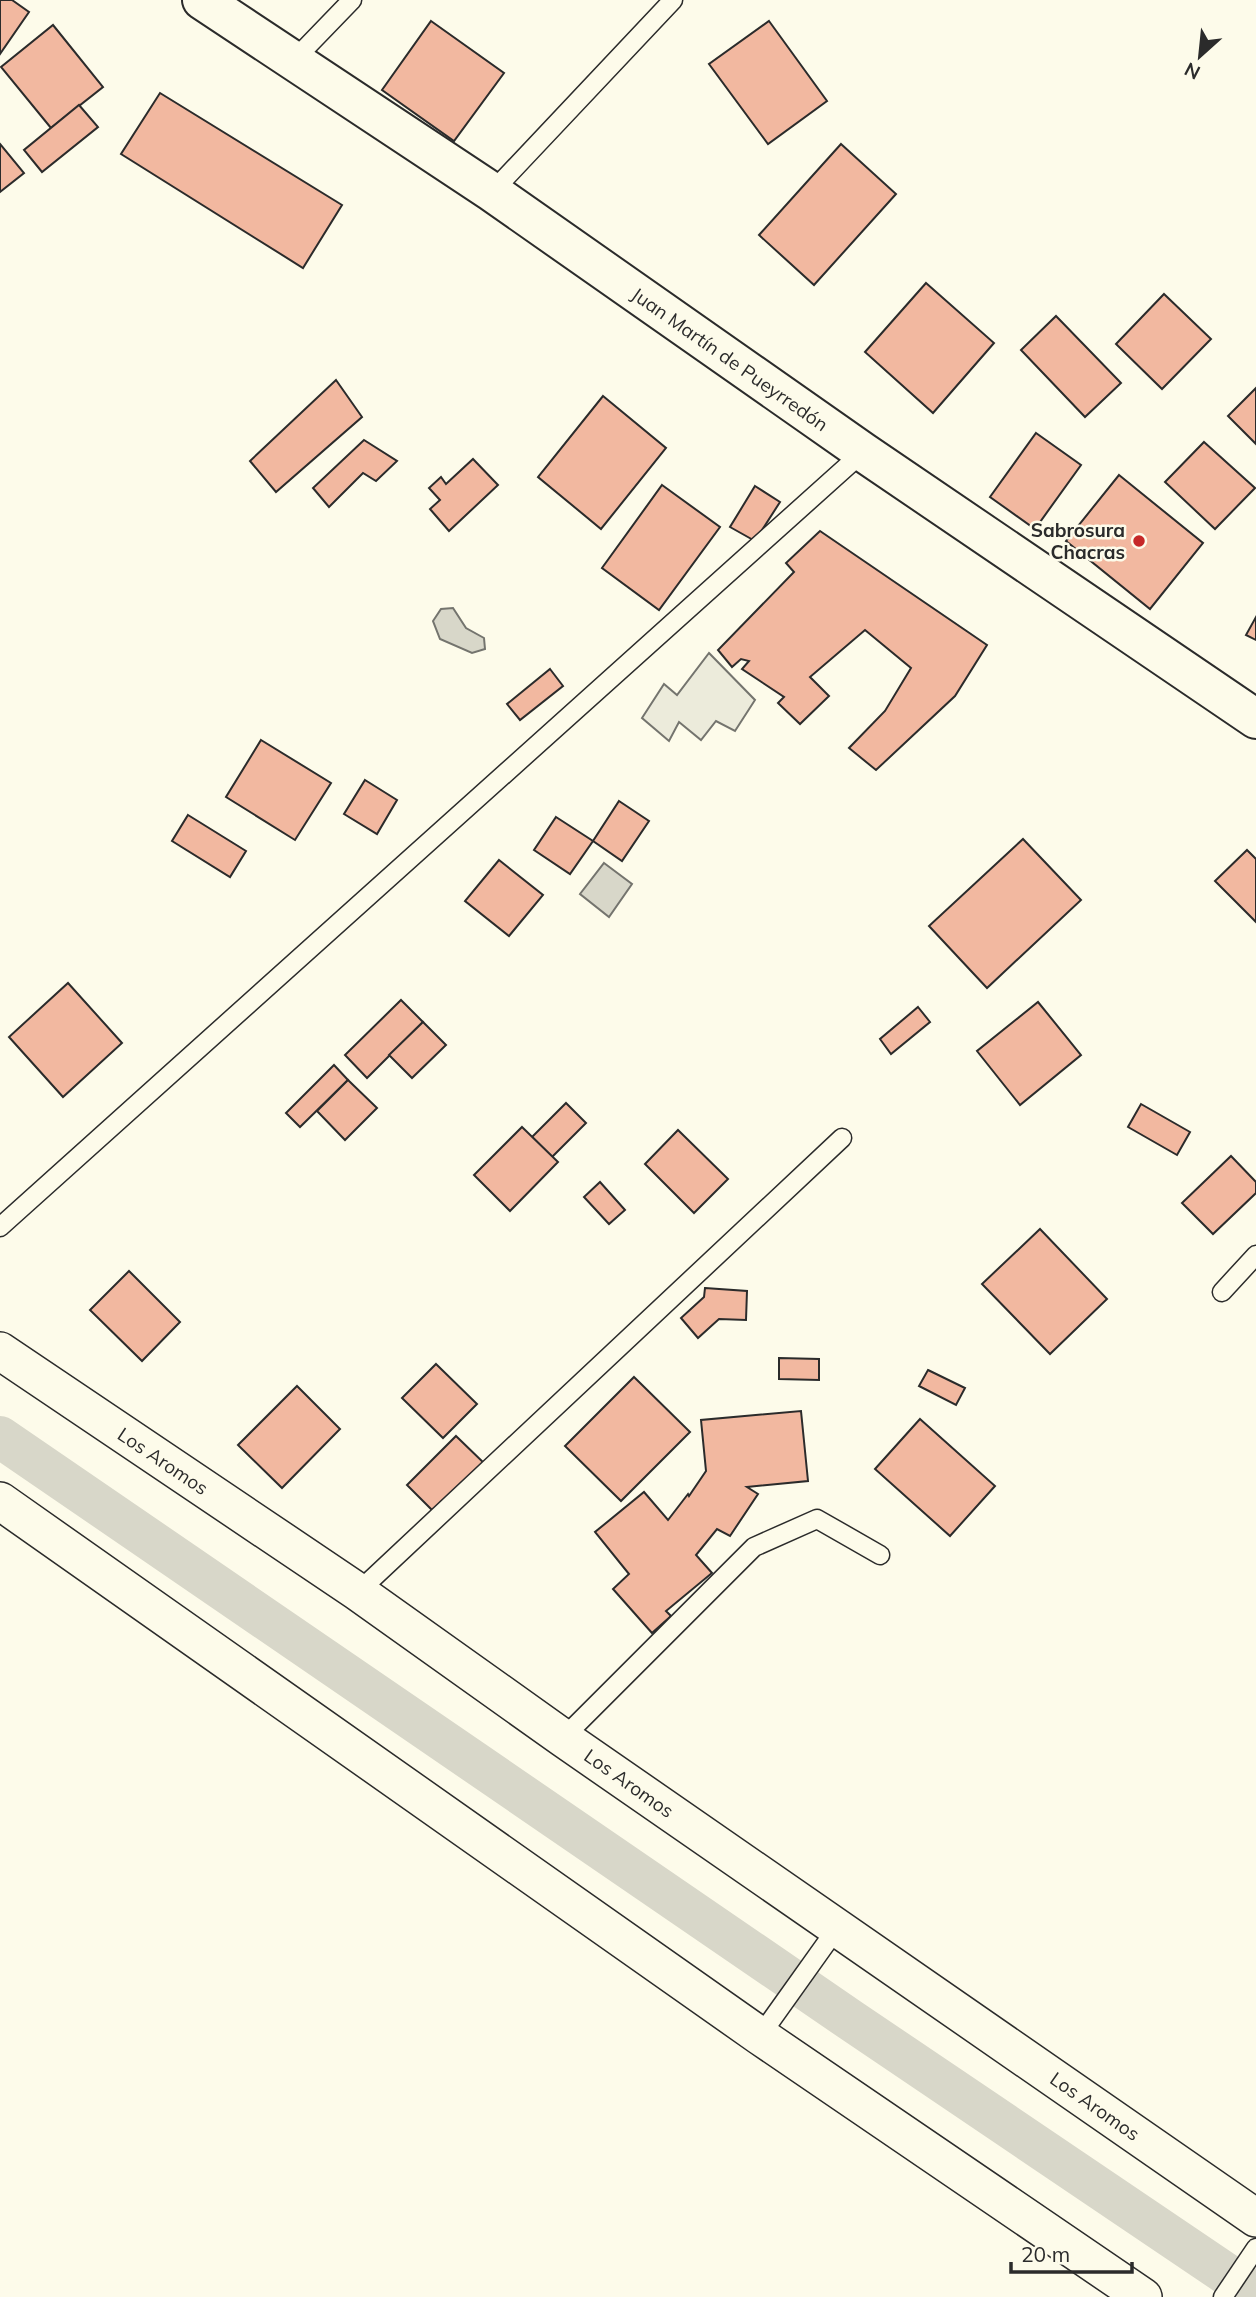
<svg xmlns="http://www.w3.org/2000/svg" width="1256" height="2297" font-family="Mulish,sans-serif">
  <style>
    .green { fill: #ecebdb; stroke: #74746e; stroke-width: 2 }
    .water { fill: #d8d7c9; stroke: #74746e; stroke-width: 2 }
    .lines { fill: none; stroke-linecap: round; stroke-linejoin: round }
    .canal { stroke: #d8d7c9; stroke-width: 42 }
    .building { fill: #f2b8a0; stroke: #2b2b2b; stroke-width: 2 }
    .service-casing { stroke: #2b2b2b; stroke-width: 21 }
    .minor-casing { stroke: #2b2b2b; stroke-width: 40 }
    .secondary-casing { stroke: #2b2b2b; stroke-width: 42 }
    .service { stroke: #fdfbea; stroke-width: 18 }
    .minor { stroke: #fdfbea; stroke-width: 37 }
    .secondary { stroke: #fdfbea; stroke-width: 38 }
    .poi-dot { fill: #c62828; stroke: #fdfbea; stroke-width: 2.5 }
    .labels { text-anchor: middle; stroke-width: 5; stroke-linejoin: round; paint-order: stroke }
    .street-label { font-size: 19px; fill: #2b2b2b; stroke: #fdfbea }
    .poi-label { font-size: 19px; font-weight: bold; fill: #2b2b2b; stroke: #fdfbea; text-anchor: end }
  </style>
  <rect width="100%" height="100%" fill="#fdfbea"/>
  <!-- green -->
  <polygon class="green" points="709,653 755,700 735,731 716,721 701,740 679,722 669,741 642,718 664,684 677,695"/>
  <!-- water -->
  <g class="water">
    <polygon points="453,608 466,628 484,638 485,649 472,653 440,639 433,621 441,609"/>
    <polygon points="604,863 632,884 609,917 580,894"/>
  </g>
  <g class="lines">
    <!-- canal -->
    <polyline class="canal" points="0,1437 852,2021 1256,2294"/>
  </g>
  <!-- building -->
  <g class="building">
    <polygon points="0,0 12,0 29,12 0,54"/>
    <polygon points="431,21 504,73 454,141 382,90"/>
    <polygon points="769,21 827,101 768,144 709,64"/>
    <polygon points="53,25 103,87 51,128 1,67"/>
    <polygon points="160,93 342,205 303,268 121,154"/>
    <polygon points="79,105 98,127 42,172 24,150"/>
    <polygon points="0,144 24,173 0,192"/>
    <polygon points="841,144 896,194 814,285 759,235"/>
    <polygon points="926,283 994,343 933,413 865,352"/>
    <polygon points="1164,294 1211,339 1162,389 1116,344"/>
    <polygon points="1056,316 1121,383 1085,417 1021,350"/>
    <polygon points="336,380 362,417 276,492 250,461"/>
    <polygon points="1256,388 1256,444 1228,416"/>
    <polygon points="603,396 666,448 601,529 538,477"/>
    <polygon points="1036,433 1081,465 1035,529 990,497"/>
    <polygon points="364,440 397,461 376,481 363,473 329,507 313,488"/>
    <polygon points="1204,442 1255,488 1215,529 1165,482"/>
    <polygon points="473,459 498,485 449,531 430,509 440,500 429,488 441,477 446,484"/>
    <polygon points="1119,475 1203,543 1150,609 1066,541"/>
    <polygon points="662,485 720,527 659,610 602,568"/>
    <polygon points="755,486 780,502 755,541 730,527"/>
    <polygon points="820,531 987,645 955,696 876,770 849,748 885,711 911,668 865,630 810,677 829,696 800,724 778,703 784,697 742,669 749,661 741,659 732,667 718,650 794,572 786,563"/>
    <polygon points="1256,617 1256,640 1246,635"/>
    <polygon points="550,669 563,686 520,720 507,704"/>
    <polygon points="261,740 331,783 295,840 226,797"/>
    <polygon points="365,780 397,800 377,834 344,814"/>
    <polygon points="619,801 649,821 622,861 593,841"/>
    <polygon points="188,815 246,851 230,877 172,841"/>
    <polygon points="556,817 593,841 570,874 534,850"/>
    <polygon points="1023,839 1081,900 987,988 929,926"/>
    <polygon points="1247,850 1256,859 1256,922 1215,881"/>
    <polygon points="499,860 543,895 509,936 465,901"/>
    <polygon points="68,983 122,1043 63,1097 9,1037"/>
    <polygon points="401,1000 423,1022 367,1078 345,1055"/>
    <polygon points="1038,1002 1081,1055 1020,1105 977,1051"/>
    <polygon points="918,1007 930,1022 891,1054 880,1039"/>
    <polygon points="423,1022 446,1045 412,1078 389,1055"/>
    <polygon points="334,1065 348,1080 300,1127 286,1113"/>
    <polygon points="348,1080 377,1108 345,1140 317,1111"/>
    <polygon points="566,1103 586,1123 552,1157 532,1137"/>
    <polygon points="1141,1104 1190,1132 1177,1155 1128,1127"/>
    <polygon points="522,1127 558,1162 510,1211 474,1175"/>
    <polygon points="678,1130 728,1179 694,1213 645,1164"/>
    <polygon points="1231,1156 1256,1182 1256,1193 1213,1234 1182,1203"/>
    <polygon points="600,1182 625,1210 609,1224 584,1197"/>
    <polygon points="1040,1229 1107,1299 1050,1354 982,1284"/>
    <polygon points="129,1271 180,1322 142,1361 90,1310"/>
    <polygon points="705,1288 747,1291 746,1320 719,1319 698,1338 681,1318 704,1297"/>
    <polygon points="779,1358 819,1359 819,1380 779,1379"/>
    <polygon points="436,1364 477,1404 443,1438 402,1398"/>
    <polygon points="928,1370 965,1388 956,1405 919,1386"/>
    <polygon points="634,1377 690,1432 621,1501 565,1446"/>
    <polygon points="297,1386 340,1429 282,1488 238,1445"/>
    <polygon points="801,1411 808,1481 747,1487 758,1494 730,1536 717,1529 696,1555 712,1573 666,1611 671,1616 652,1633 613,1589 629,1574 595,1532 644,1492 668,1520 688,1494 689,1496 706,1471 701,1420"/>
    <polygon points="920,1419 995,1486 950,1536 875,1469"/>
    <polygon points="456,1436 487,1466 438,1516 407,1485"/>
  </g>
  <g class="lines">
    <!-- service casing -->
    <g class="service-casing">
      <g id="service">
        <polyline points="294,60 352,0"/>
        <polyline points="492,192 673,0"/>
        <polyline points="0,1227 863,452"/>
        <polyline points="1222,1292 1256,1255"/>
        <polyline points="358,1592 842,1138"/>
        <polyline points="563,1738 754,1547 817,1519 880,1555"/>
        <polyline points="760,2036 837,1928"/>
        <polyline points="1223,2297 1256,2248"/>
      </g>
    </g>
    <!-- minor casing -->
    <g class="minor-casing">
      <g id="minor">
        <polyline points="0,1351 358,1592 563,1738 1256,2218"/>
        <polyline points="0,1501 760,2036 1143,2297"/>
      </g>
    </g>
    <!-- secondary casing -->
    <g class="secondary-casing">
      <polyline id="secondary" points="202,0 492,192 863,452 1256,719"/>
    </g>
    <!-- service -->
    <use href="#service" class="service"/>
    <!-- minor -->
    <use href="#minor" class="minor"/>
    <!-- secondary -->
    <use href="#secondary" class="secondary"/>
  </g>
  <!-- markers -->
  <circle class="poi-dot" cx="1139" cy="541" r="7"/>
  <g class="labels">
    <!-- street labels -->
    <g class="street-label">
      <text transform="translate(730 359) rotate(35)" y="7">Juan Martín de Pueyrredón</text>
      <text transform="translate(163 1461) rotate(34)" y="7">Los Aromos</text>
      <text transform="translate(629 1783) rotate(35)" y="7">Los Aromos</text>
      <text transform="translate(1095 2106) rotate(35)" y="7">Los Aromos</text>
    </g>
    <!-- poi labels -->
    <g class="poi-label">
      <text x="1125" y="537">Sabrosura<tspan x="1125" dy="22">Chacras</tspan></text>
    </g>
  </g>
  <!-- north arrow -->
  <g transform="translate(1200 56) rotate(207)" stroke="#fdfbea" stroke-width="5" paint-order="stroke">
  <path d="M0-5L12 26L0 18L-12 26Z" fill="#2b2b2b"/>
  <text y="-10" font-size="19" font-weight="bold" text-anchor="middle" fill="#2b2b2b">N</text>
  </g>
  <!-- scale -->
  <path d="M1011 2262v10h121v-10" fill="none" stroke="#2b2b2b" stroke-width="3.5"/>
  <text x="1021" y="2262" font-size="21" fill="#2b2b2b" stroke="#fdfbea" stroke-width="5" paint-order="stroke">20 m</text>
</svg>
